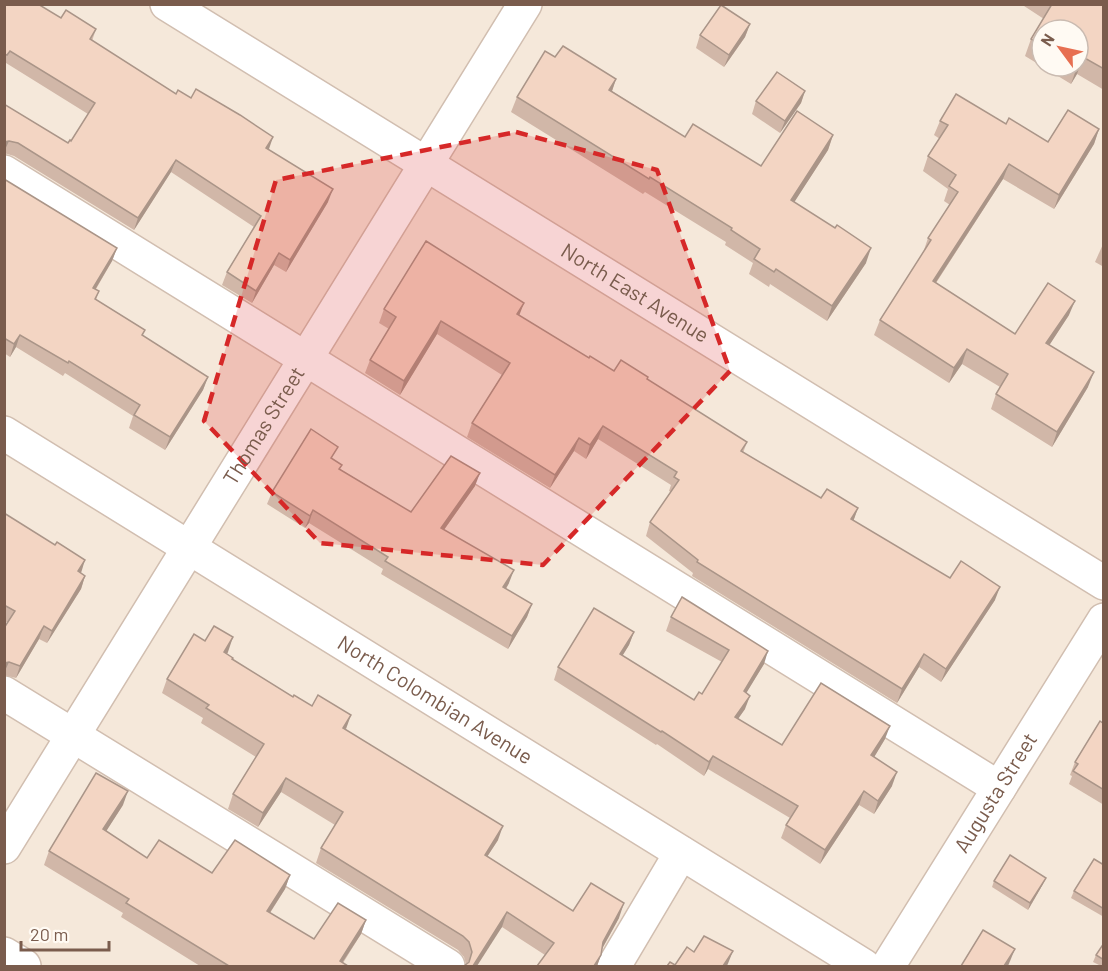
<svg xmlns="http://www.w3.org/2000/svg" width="1108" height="971" font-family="Barlow,sans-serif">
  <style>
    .residential { fill: #f5e8da; fill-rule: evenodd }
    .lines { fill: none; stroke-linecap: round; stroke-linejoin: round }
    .minor-casing { stroke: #d1beb0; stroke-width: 36 }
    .minor { stroke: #fff; stroke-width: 33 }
    .wall { fill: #d1b7a8; fill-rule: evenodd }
    .shaded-wall { fill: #aa9588 }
    .building { fill: #f3d5c3; stroke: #aa9588; stroke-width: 1.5 }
    .marked { fill: #d62828; fill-opacity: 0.2; stroke: #d62828; stroke-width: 4.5; stroke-dasharray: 12 8; stroke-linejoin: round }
    .labels { text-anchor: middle; stroke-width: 5; stroke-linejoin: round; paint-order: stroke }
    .street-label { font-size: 21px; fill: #7a5c4d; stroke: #fffaf3 }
  </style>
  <rect width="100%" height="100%" fill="#fdf6ec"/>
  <!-- residential -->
  <path class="residential" d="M5,5H1103V966H5ZM1042,30H1078V66H1042Z"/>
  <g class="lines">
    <!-- minor casing -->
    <g class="minor-casing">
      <g id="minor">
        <path id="s1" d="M167,4L1104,583"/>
        <polyline points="4,172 999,788"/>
        <path id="s2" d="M4,433L864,966"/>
        <polyline points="4,693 448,966"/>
        <path id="s3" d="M4,847L525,4"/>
        <polyline points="4,954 24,966"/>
        <polyline points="614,966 681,853"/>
        <path id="s4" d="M888,966L1104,620"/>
      </g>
    </g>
    <!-- minor -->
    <use href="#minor" class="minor"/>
  </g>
  <!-- wall -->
  <g class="wall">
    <polygon points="4,4 61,18 96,29 92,41 176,94 268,150 328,202 286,272 274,265 252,303 222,285 227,272 254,227 171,172 134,230 14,156 4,153 4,104 68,143 71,141 88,114 6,63 4,65"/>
    <path d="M1021,4H1104V90L1077,74L1071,84L1025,56L1031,39L1044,19ZM1042,30L1078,66H1042Z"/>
    <polygon points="750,24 745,37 724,67 696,48 700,35"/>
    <polygon points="555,57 616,79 612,91 685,137 761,166 833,135 828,150 794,202 866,263 827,321 770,284 769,287 749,274 753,263 725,245 726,242 645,192 643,194 511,112 517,97"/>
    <polygon points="805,91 801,103 780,133 752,114 756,101"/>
    <polygon points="940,121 1006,124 1048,142 1099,129 1094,144 1054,209 1003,179 936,283 1015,334 1069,315 1049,345 1088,387 1052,447 991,409 996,394 1000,387 962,364 949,383 874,335 880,320 923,253 928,238 950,205 944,201 948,189 923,171 928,156 940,139 934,135"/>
    <polygon points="4,179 117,248 112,261 96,289 99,291 96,300 143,336 208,377 203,390 165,450 129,428 133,416 65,373 63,376 16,347 10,357 4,353"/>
    <polygon points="1104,242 1104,267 1095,262"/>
    <polygon points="384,309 520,316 589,358 614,371 647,379 747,442 743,453 821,498 858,508 853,521 950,578 995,600 941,682 919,667 897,703 692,576 693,573 646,536 650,522 671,492 669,491 671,485 598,439 586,459 574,451 550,488 467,437 472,423 502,375 437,334 400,395 365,373 370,360 389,329 379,323"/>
    <polygon points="333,460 340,469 411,512 475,486 444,530 509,583 506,589 532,604 527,617 508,649 381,574 383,569 309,523 305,528 267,504 272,492"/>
    <polygon points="4,513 85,576 81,589 47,643 39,639 16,678 4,675 4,628 8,623 4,621"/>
    <polygon points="671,617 764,664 746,693 745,709 738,719 782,745 885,739 874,757 892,786 874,814 859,805 820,864 781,838 786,825 790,818 708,769 704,776 657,744 656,745 554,680 558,667 634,632 629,645 622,656 694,700 702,694 722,662 666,631"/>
    <polygon points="205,641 228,652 227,654 232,660 346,730 498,840 487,857 573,911 619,918 602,949 601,955 597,966 537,966 545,955 502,927 466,964 464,957 458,950 316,863 321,848 335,825 281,792 258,827 228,809 233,794 256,757 201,723 203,718 162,693 167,679"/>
    <polygon points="1104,724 1104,805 1069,784 1072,776 1070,775 1075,762"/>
    <polygon points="123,805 106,831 147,858 212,873 290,875 285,889 270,913 314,939 366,920 361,934 343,963 348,966 200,966 121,917 123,913 44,865 49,851"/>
    <polygon points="1104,865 1104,917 1071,898 1074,891"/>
    <polygon points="994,881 1043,884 1028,910 992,887"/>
    <polygon points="1104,943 1104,966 1101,966 1093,962 1096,955"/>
  </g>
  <!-- shaded-wall -->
  <g class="shaded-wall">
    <polygon points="750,24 745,37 724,67 729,55"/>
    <polygon points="1083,57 1077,74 1071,84 1077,67"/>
    <polygon points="616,79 611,94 609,90"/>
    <polygon points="805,91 801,103 780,133 785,121"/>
    <polygon points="1099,129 1094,144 1054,209 1059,195"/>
    <polygon points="833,135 828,150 786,215 791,200"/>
    <polygon points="273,137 269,149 261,161 266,148"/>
    <polygon points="9,141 4,152 4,142"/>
    <polygon points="176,160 171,172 134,230 138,218"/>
    <polygon points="1009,164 1003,179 927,296 933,281"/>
    <polygon points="333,189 328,202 286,272 290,260"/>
    <polygon points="117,248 112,261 89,300 93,288"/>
    <polygon points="871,248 866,263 827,321 832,306"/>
    <polygon points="279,253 274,265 252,303 256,291"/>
    <polygon points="1075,301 1069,315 1041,358 1046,343"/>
    <polygon points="524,303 519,316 517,314"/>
    <polygon points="441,321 437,334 400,395 404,381"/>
    <polygon points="20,335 16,347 10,357 14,344"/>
    <polygon points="967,349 962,364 949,383 954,368"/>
    <polygon points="1094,372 1088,387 1052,447 1057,432"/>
    <polygon points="208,377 203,390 165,450 170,437"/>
    <polygon points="603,426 598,439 586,459 590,445"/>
    <polygon points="579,438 574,451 550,488 555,475"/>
    <polygon points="480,473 475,486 436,541 441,528"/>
    <polygon points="858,508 853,522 851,519"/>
    <polygon points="313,510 309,523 305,528 310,516"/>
    <polygon points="85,560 81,573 73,584 78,571"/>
    <polygon points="514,570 509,583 499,600 503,587"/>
    <polygon points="85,576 81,589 47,643 52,631"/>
    <polygon points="1000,587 995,600 941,682 946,669"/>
    <polygon points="532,604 527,617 508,649 512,636"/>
    <polygon points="44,626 39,639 16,678 20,666"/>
    <polygon points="634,632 629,645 615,668 620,654"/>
    <polygon points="233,637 228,652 219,666 224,652"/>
    <polygon points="768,651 764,664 739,705 744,691"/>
    <polygon points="924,654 919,667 897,703 902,689"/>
    <polygon points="9,662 4,673 4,663"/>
    <polygon points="750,696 745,709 730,730 735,717"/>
    <polygon points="351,715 346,729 343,728"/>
    <polygon points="890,726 885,739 867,769 871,755"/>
    <polygon points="713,756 708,769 704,776 709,762"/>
    <polygon points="897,772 892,786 874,814 878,801"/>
    <polygon points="286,778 281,792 258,827 263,813"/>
    <polygon points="128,791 123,805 98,844 103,829"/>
    <polygon points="864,791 859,805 820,864 825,850"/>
    <polygon points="503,826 498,840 479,869 485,855"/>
    <polygon points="290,875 285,889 262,925 267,911"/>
    <polygon points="1046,878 1043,884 1028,910 1030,903"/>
    <polygon points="624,903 619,918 598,956 603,942"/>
    <polygon points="507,912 502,927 477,966 473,966"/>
    <polygon points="366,920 361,934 340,966 340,961"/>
    <polygon points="1015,949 1008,966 1004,966"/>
    <polygon points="733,951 727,966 723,966"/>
    <polygon points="601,955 597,966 594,966"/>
  </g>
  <!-- building -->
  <g class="building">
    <polygon points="4,4 38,4 61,18 66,10 96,29 90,39 176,94 178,90 191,98 196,89 240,115 273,137 266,148 333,189 290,260 279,253 256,291 227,272 261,216 176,160 138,218 18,143 9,141 4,142 4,104 68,143 70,140 71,141 95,103 10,51 7,55 4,54"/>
    <polygon points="1052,4 1104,4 1104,69 1083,57 1078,66 1078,30 1042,30 1042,46 1031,39"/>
    <polygon points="721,5 750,24 729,55 700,35"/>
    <polygon points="563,46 616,79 609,90 685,137 693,124 761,166 797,111 833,135 791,200 835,228 837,225 871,248 832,306 776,269 774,272 754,259 760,249 731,230 732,228 650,177 649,179 517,97 545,51 555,57"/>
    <polygon points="777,72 805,91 785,121 756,101"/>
    <polygon points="956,94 1006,124 1009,118 1048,142 1068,110 1099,129 1059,195 1009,164 933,281 1015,334 1048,283 1075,301 1046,343 1094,372 1057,432 996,394 1008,374 967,349 954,368 880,320 931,240 928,238 958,192 949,186 956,175 928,156 948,125 940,121"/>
    <polygon points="4,179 117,248 93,288 99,291 95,299 145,330 142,335 208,377 170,437 134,415 140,405 69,361 68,363 20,335 14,344 4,338"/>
    <polygon points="426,241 524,303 517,314 589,358 590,356 614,371 621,360 648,377 647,379 747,442 741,451 821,498 827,489 858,508 851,519 950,578 961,561 1000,587 946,669 924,654 902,689 697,562 698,560 650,522 679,480 674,477 677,472 603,426 590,445 579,438 555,475 472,423 510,363 441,321 404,381 370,360 396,317 384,309"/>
    <polygon points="311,429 338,447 331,458 342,465 339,469 411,512 451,456 480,473 441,528 514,570 503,587 532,604 512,636 385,561 388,557 313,510 310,516 272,492"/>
    <polygon points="4,513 55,545 57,542 85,560 78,571 85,576 52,631 44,626 20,666 9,662 4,663 4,628 15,611 4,605"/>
    <polygon points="682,597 768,651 744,691 750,696 735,717 782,745 821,683 890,726 871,755 897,772 878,801 864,791 825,850 786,825 798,806 713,756 709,762 662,731 661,732 558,667 594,608 634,632 620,654 694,700 699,692 702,694 729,650 671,617"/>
    <polygon points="214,626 233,637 224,652 233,658 232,659 293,697 294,695 312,706 318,695 351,715 343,728 503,826 485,855 573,911 591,883 624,903 603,942 601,955 594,966 537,966 554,943 507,912 473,966 464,966 469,962 472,952 469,942 463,936 321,848 343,812 286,778 263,813 233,794 264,744 206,708 209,705 167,679 194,634 205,641"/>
    <polygon points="1100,721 1104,724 1104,790 1073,771 1078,764 1075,762"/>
    <polygon points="96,773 128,791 103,829 147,858 159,840 212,873 235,840 290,875 267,911 314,939 338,903 366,920 340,961 348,966 229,966 126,903 129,899 49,851"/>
    <polygon points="1010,855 1046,878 1030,903 994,881"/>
    <polygon points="1094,859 1104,865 1104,909 1074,891"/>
    <polygon points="983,930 1015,949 1004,966 961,966"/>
    <polygon points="704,936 733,951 723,966 667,966 670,962 675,965 687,947 694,952"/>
    <polygon points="1104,943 1104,960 1096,955"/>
  </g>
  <!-- marked area -->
  <path class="marked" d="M516,132L657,170L730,371L543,565L320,543L204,421L276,180Z"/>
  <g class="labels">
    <!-- street labels -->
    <g class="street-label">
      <text dy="7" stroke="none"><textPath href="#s1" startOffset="550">North East Avenue</textPath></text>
      <text dy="7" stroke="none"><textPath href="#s3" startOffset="495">Thomas Street</textPath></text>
      <text dy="7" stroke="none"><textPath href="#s2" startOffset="507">North Colombian Avenue</textPath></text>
      <text dy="7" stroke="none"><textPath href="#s4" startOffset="204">Augusta Street</textPath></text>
    </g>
  </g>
  <!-- border -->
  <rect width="1108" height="971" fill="none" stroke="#7a5c4d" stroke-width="12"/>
  <!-- north arrow -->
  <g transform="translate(1060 48) rotate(303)"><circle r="28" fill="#fffaf3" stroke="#cabbb1" stroke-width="1.5"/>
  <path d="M0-4.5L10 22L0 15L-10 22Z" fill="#e76f51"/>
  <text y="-9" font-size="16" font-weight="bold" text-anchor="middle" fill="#7a5c4d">N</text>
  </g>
  <!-- scale -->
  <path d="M21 941v9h88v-9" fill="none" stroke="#7a5c4d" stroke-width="3"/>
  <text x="30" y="941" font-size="18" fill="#7a5c4d" stroke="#fffaf3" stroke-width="4.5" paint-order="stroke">20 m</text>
</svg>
